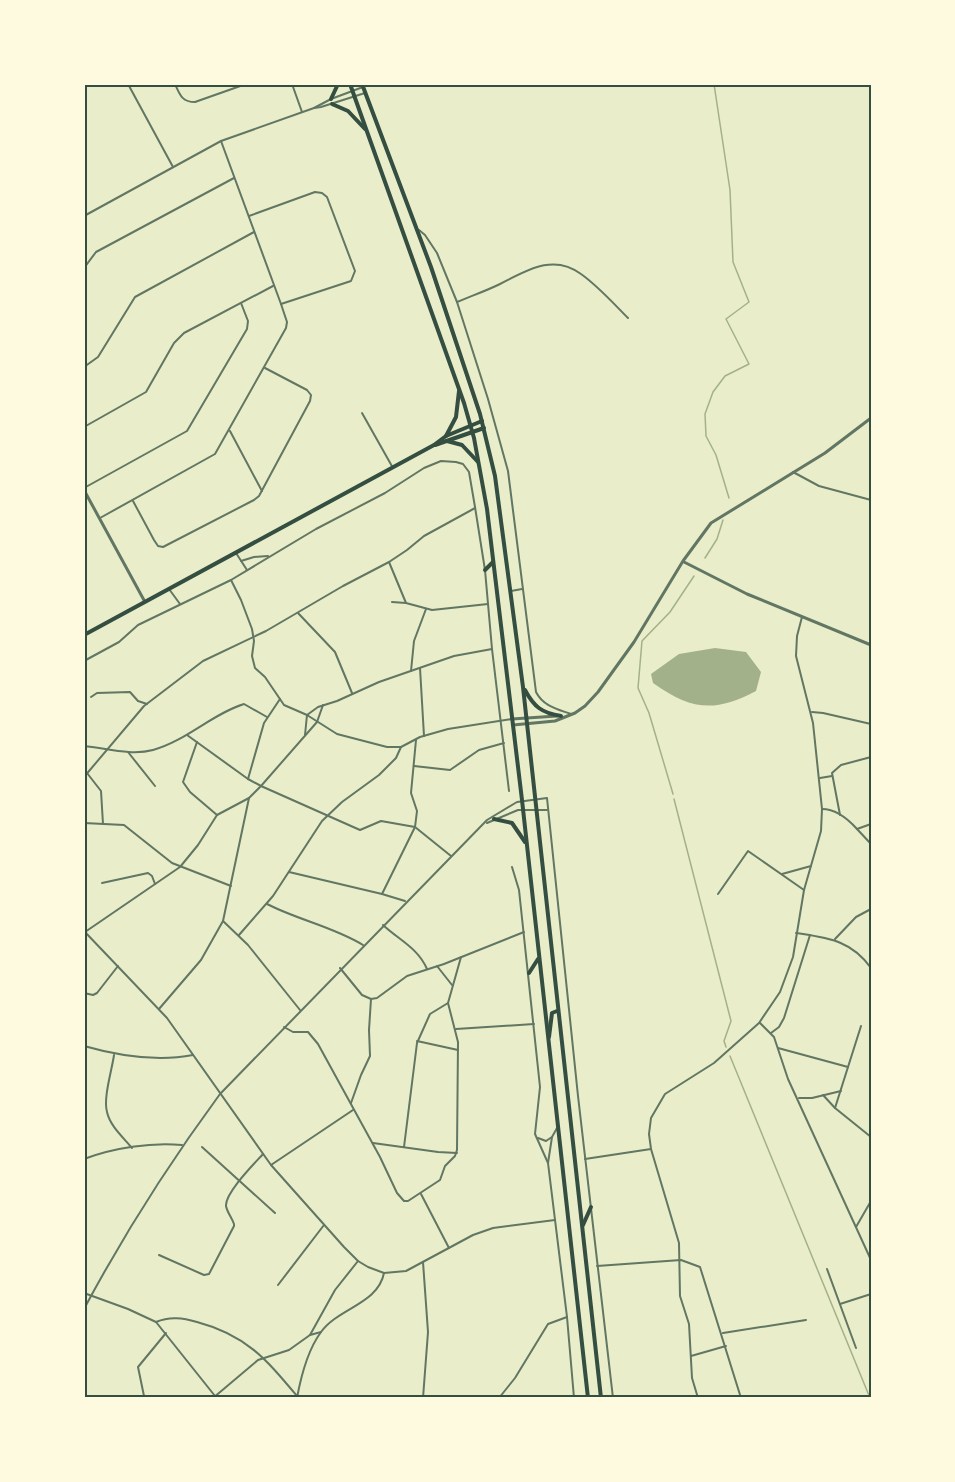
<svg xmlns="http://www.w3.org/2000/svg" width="955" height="1482" font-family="Roboto,sans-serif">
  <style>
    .water { fill: #a3b18a }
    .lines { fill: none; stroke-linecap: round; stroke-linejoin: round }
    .stream { stroke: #a3b18a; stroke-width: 1.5 }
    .minor { stroke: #617663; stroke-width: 2 }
    .tertiary { stroke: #617663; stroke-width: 3 }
    .secondary { stroke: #344e41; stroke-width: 4 }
    .primary { stroke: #344e41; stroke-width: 4 }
    .neatline { fill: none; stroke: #344e41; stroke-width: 2 }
  </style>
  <rect width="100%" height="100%" fill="#e9edc9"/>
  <!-- water -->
  <path class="water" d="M715,648L746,652L761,672L756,691C714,713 691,710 653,683L651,674L679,654Z"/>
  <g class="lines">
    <!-- stream -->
    <g class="stream">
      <polyline points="714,84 730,190 733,262 749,302 726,319 749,364 725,376 713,392 705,414 706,436 716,455 729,498"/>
      <polyline points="705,558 717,539 723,520"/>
      <polyline points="673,794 649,713 638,688 642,641 670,612 694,576"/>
      <polyline points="674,799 731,1021 724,1041 726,1047"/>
      <polyline points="730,1056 870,1398"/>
    </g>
    <!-- minor -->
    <g class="minor">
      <polyline points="128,84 173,167"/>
      <path d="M175,84C180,95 182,102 195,102L246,84"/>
      <polyline points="292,84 302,112"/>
      <polyline points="314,108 321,107 365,93"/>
      <polyline points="84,216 221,141 314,108 331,99 363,87"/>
      <polyline points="249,216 315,192 322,193 327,197 355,271 351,281 281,304"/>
      <path d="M419,230L425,235L437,253L457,302L488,399L508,471L536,692C543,706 557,709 571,714"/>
      <polyline points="84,268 96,252 234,178"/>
      <path d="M457,302C471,296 486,291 500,284C526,271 553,253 581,274C598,286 613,303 628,318"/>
      <polyline points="84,367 98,357 135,297 254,232"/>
      <polyline points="362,413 393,468"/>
      <polyline points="84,427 146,392 174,343 184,333 273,286"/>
      <polyline points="230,431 262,491"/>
      <polyline points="793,472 819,486 871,500"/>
      <polyline points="84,488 187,431 247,329 248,321 241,303"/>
      <polyline points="133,501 154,540 158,546 163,547 254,500 259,496 310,401 311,395 307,390 265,368"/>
      <polyline points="100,518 215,454 286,328 287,322 281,304 221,141"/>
      <polyline points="236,553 247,570"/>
      <polyline points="241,561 254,557 268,556"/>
      <polyline points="389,562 406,603"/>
      <polyline points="231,580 241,600 252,629 254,641 252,656 255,668 265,677 284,705 307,715 337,734 387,747 401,747 396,758 379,775 342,802 322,821 273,896 239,935"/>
      <polyline points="169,589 180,604"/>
      <polyline points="511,591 522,589"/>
      <polyline points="392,602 406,603 432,610 488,604"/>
      <polyline points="298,613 335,652 352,693"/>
      <polyline points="84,661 119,642 138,625 231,580 316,529 385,493 424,468 441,461 456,462 463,464 469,472 475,507 485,570 492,649 509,791"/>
      <polyline points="420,668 424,736"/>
      <polyline points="411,671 414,641 426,609"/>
      <polyline points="91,697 97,693 130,692 138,701 147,704"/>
      <polyline points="812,712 823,713 871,724"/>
      <polyline points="187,735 248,779 261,786 360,830 381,821 415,827 451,856"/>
      <polyline points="305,735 307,715 318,707 337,701 379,682 454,656 492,649"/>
      <path d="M84,746C106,748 131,756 153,750C186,741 212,714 244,704L267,717"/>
      <polyline points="401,747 420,737 448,729 512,719"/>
      <polyline points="128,752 155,786"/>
      <polyline points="414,766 450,770 479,750 504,743"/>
      <polyline points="87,773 101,791 103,824"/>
      <polyline points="84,777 144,706 203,661 266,631 343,586 389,562 407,550 424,536 475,508"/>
      <polyline points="820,778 832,776"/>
      <polyline points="248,779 264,723 280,699"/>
      <path d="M822,809C835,809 848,819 857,829L871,824"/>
      <polyline points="217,815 249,798 261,786 317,722 323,705"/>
      <polyline points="840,815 832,773 841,765 871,757"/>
      <polyline points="84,823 124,825 172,863 231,886"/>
      <polyline points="487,823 518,810 547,810"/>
      <polyline points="857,829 871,844"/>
      <polyline points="512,867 519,890 540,1087 535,1134 548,1163"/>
      <polyline points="289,872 382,894 405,901"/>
      <polyline points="782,874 811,866"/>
      <polyline points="102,883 148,873 152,876 155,884"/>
      <polyline points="382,894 415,827 417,811 411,793 416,740"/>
      <polyline points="718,894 748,851 804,890"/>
      <path d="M267,904C298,920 334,927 363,945"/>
      <polyline points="223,921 248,945 300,1010"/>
      <path d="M383,925C399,940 418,948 427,969"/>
      <polyline points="84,931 167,1018 271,1165 344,1247 358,1261 368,1267 384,1273 406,1271 473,1235 493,1228 555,1220"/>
      <polyline points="85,932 180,867 198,845 217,815 190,792 183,782 197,742"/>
      <path d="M796,933C828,938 851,940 871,968"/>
      <polyline points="835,939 856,917 871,909"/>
      <polyline points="437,966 452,985"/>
      <polyline points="340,968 362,995 371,999 377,998 407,976 444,964 524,932"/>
      <polyline points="84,993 93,995 97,993 118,966"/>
      <polyline points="159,1009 201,960 223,921 249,798"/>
      <polyline points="760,1023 774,1037 788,1079 871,1260"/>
      <polyline points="284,1027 293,1032 308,1032 318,1044 380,1157 397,1193 404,1201 408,1201 440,1180 445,1166 455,1156 457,1150 458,1042 448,1003 461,957"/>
      <polyline points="456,1029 534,1024"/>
      <polyline points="771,1033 779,1027 784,1018 810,935"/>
      <polyline points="417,1041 458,1050"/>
      <path d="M84,1046C119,1056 157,1062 193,1055"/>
      <polyline points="778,1048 848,1067"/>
      <path d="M114,1055C112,1070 103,1098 107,1112C110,1126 123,1137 132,1148"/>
      <polyline points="823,1095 835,1108 871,1137"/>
      <polyline points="799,1098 812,1098 841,1091"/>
      <polyline points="351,1103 361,1075 370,1056 369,1030 371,999"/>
      <polyline points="835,1108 861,1026"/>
      <polyline points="557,1128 552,1137 548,1163 567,1317 574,1398"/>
      <polyline points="538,1138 546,1141 552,1137"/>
      <polyline points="373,1143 438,1152 457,1153"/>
      <polyline points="202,1147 275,1213"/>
      <polyline points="404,1147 417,1043 430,1014 448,1003"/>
      <path d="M84,1159C113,1148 151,1142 182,1145"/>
      <polyline points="585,1159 651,1149"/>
      <polyline points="271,1165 353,1110"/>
      <polyline points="421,1194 449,1248"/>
      <polyline points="856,1227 871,1201"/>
      <path d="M159,1255L204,1275L209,1274L234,1226V1224C232,1218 227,1212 226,1206C225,1193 254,1164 263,1154"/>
      <polyline points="597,1266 681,1260 700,1267 741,1398"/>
      <polyline points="827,1269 856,1348"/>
      <polyline points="278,1285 324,1225"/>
      <polyline points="84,1293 128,1309 156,1322 215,1396"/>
      <polyline points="840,1304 871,1294"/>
      <path d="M84,1309C124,1234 170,1162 220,1094L487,820L517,802L547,798L578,1096L613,1398"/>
      <path d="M156,1322C170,1316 183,1318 197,1322C246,1335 266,1359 297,1396"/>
      <polyline points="321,1332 310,1335 335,1290 358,1261"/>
      <polyline points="723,1333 806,1320"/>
      <polyline points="691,1356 726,1346"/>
      <polyline points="144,1396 138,1367 166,1333"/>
      <polyline points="213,1398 258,1360 289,1350 310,1335"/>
      <path d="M297,1398C301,1376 307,1351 321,1332C338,1308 378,1304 384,1273"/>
      <polyline points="423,1398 428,1332 423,1262"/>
      <polyline points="499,1398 515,1378 548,1324 567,1317"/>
      <polyline points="698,1398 692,1378 689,1324 680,1296 679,1243 651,1149 649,1134 651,1118 665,1094 714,1063 759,1023 780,992 793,957 804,890 821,831 822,809 813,723 796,656 797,636 802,617"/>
    </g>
    <!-- tertiary -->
    <g class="tertiary">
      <polyline points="84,490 145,602"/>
      <polyline points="684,562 747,594 871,645"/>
      <polyline points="512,719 557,716"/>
      <polyline points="513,725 555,721 575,713 585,706 598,692 634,642 683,561 711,523 825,453 871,418"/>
    </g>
    <!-- secondary -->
    <g class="secondary">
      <polyline points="435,445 484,428"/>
      <polyline points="84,635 434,445 446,436 482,421"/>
    </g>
    <!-- primary -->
    <g class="primary">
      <polyline points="350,84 464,403 474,438 487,509 522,800 588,1398"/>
      <polyline points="362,84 431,267 480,414 495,476 523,687 601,1398"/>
      <polyline points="331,99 338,84"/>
      <polyline points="332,104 348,111 365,129"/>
      <polyline points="446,436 456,417 459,391"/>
      <polyline points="447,441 462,445 478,462"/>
      <polyline points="485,570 493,562"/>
      <path d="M525,690C534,707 542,713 561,716"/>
      <polyline points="494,819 512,823 525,842"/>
      <polyline points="529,973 538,959"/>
      <polyline points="549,1037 552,1013 557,1011"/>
      <polyline points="583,1225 591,1207"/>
    </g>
  </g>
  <!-- border -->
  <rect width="955" height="1482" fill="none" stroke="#fefae0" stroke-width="171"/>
  <rect x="86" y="86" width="784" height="1310" class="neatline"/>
</svg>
